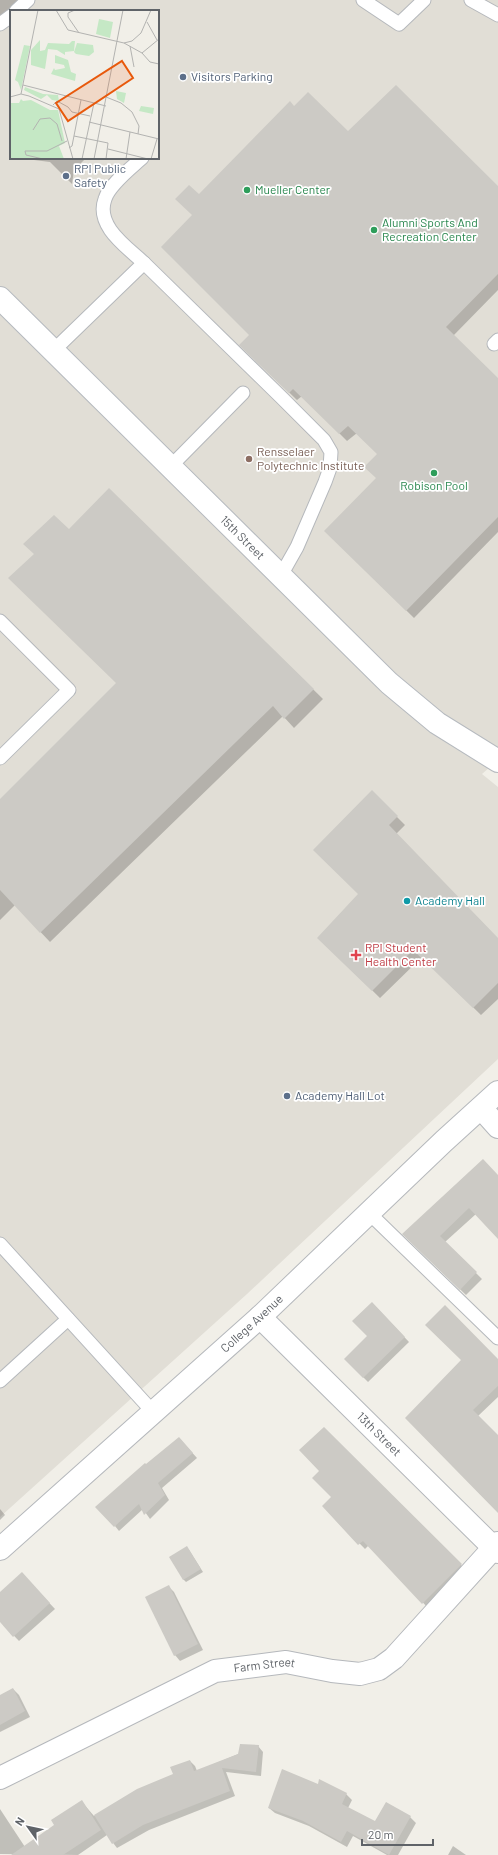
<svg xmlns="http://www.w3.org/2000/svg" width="498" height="1855" font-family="Barlow,sans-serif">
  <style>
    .education { fill: #e1ded6; fill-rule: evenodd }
    .shadow { fill: #0003 }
    .building { fill: #cccac5 }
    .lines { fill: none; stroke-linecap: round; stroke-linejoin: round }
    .lane-casing { stroke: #b5b8bc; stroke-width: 15 }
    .street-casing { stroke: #b5b8bc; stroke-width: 24 }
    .secondary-casing { stroke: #b6babf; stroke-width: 24 }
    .lane { stroke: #fff; stroke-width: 13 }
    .street { stroke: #fff; stroke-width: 22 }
    .secondary { stroke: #fff; stroke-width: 22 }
    .service-dot { fill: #5c6f8a; stroke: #fff; stroke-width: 1.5 }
    .leisure-dot { fill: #2e9e5b; stroke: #fff; stroke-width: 1.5 }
    .education-dot { fill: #8d6e63; stroke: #fff; stroke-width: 1.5 }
    .culture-dot { fill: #0f9aa8; stroke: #fff; stroke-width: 1.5 }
    .health-dot { fill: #e0444e; stroke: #fff; stroke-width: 1.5 }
    .labels { text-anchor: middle; stroke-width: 3.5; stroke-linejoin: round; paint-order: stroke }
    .service-label { font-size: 12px; fill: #4e5e75; stroke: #fff; text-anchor: start }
    .leisure-label { font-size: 12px; fill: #27864d; stroke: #fff; text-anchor: start }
    .education-label { font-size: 12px; fill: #785e54; stroke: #fff; text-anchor: start }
    .street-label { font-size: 12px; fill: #5f6368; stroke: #fff }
    .culture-label { font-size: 12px; fill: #0d838f; stroke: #fff; text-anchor: start }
    .health-label { font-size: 12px; fill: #be3a42; stroke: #fff; text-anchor: start }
    .inset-road { fill: none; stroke: #b3b3b1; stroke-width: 1 }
    .view { fill: #e8590c; fill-opacity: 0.15; stroke: #e8590c; stroke-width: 2 }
    .inset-edge { fill: none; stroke: #5f6368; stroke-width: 2 }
  </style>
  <rect width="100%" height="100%" fill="#f1efe8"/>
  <!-- education -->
  <path class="education" d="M0,0H498V760L482,774L498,787V1059L247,1294L0,1517ZM11,11H158V158H11Z"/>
  <!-- shadow -->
  <g class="shadow">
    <polygon points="0,0 30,0 0,20"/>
    <polygon points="294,107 348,132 498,188 498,290 453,336 498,379 498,532 414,618 326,531 378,478 378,454 357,433 347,441 302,396 297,400 240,345 250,335 193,215 199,196"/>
    <polygon points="32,158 86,158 74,170 72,184 50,162 34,160"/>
    <polygon points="109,489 323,699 294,728 283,716 50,942 15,905 0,920 0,801 117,683 69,531"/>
    <polygon points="372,792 405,825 396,834 498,939 498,999 481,1015 422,957 380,998 319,938 360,894"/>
    <polygon points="498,1176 498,1237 476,1214 445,1242 482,1279 466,1295 403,1234"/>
    <polygon points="372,1303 409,1342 368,1382 345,1359 368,1336"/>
    <polygon points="498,1361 498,1397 478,1416 498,1436 498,1512 406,1418"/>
    <polygon points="324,1429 466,1570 428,1608 369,1545 365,1549 323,1506 333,1497 321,1471"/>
    <polygon points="179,1438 197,1458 162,1488 169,1500 150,1519 143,1509 119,1531 115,1526 146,1465"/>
    <polygon points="0,1509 5,1515 0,1520"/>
    <polygon points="189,1550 203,1572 186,1582 183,1579"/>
    <polygon points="27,1579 55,1609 19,1641 0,1621 0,1594"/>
    <polygon points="169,1587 174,1592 203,1650 180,1661 175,1655"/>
    <polygon points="13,1689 19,1695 30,1717 0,1732 0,1696"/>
    <polygon points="258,1746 263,1752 261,1776 226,1772 235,1796 149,1830 117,1848 107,1835 78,1855 0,1854 0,1809 25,1847 56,1826 82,1802 94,1816 138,1790 174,1775 190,1761 195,1766 197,1771"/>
    <polygon points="319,1785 346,1794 352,1800 348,1808 375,1822 386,1804 410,1817 416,1823 398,1855 387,1855 353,1836 347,1847 309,1826 275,1813 269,1808"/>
    <polygon points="453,1846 466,1855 448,1855"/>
  </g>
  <!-- building -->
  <g class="building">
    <polygon points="396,85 498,186 498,274 446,327 498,378 498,517 406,611 324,531 376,478 364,467 377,454 348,426 339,434 293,389 289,393 239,345 249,335 161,247 192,215 175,199 189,185 199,194 290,101 294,106 308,92 348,131"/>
    <polygon points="109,488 314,689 284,719 273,706 40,933 0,890 0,799 116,683 8,578 34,554 23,544 54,515 69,529"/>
    <polygon points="372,790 398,816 389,825 498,938 498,983 473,1008 413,950 372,991 317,938 358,894 313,850"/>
    <polygon points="483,1159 498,1175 498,1239 469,1208 440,1236 477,1272 460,1290 402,1234"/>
    <polygon points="372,1302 405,1337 363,1378 344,1359 367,1336 352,1321"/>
    <polygon points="445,1305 498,1359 498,1386 473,1410 498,1435 498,1513 405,1418 461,1360 425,1325"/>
    <polygon points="324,1427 462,1564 422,1604 363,1541 358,1545 322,1506 331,1497 312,1478 319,1471 299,1450"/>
    <polygon points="179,1437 193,1453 158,1483 165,1495 144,1515 139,1504 114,1527 95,1507 145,1463 146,1464"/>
    <polygon points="187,1546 201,1569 183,1580 169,1557"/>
    <polygon points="22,1572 50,1603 13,1637 0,1622 0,1592"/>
    <polygon points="169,1585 198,1644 174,1656 145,1597"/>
    <polygon points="13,1688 25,1711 0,1725 0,1695"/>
    <polygon points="240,1744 259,1745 256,1772 222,1768 230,1791 143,1825 112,1844 94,1815 137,1789 173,1774 170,1767 190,1760 194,1771 238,1754"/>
    <polygon points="282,1769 318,1784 319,1779 347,1793 342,1804 375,1821 386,1802 411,1816 389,1855 347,1831 341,1842 303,1821 268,1808"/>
    <polygon points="82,1800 101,1830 63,1855 11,1855 54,1825 51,1820"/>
  </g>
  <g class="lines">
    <!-- lane casing -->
    <g class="lane-casing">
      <g id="lane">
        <polyline points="363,0 399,24 424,0"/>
        <polyline points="471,0 498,15"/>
        <polyline points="16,11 28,0"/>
        <polyline points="0,24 11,16"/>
        <path d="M142,158C131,168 109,185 105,199C95,226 127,247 144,263"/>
        <polyline points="494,344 498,340"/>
        <polyline points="53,351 144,263 282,398 324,440 331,452 330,468 325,482 297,547 280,577"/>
        <polyline points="170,467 243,393"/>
        <polyline points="0,621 69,690 0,758"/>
        <polyline points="369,1213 498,1338"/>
        <polyline points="0,1244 154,1413"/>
        <polyline points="0,1381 68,1319"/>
      </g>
    </g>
    <!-- street casing -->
    <g class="street-casing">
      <g id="street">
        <polyline points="481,1108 498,1127"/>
        <path id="s1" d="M260,1317L498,1552"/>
        <path id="s2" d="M0,1549L260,1317L444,1141L498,1092"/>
        <path id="s3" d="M0,1778L215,1671L286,1662L332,1671L360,1674L379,1669L394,1658L498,1543"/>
      </g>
    </g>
    <!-- secondary casing -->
    <g class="secondary-casing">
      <g id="secondary">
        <path id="s4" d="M0,298L389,683L437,723L498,761"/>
      </g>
    </g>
    <!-- lane -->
    <use href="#lane" class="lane"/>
    <!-- street -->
    <use href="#street" class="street"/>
    <!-- secondary -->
    <use href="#secondary" class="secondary"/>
  </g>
  <!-- markers -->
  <g class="service-dot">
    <circle cx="183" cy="77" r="4"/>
    <circle cx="66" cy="176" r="4"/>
    <circle cx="287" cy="1096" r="4"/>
  </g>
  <g class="leisure-dot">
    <circle cx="247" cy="190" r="4"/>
    <circle cx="374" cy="230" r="4"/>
    <circle cx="434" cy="473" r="4"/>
  </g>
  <circle class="education-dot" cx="249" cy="459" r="4"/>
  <circle class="culture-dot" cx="407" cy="901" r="4"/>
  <path class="health-dot" d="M354 949h4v4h4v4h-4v4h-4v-4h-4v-4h4z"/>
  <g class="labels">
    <!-- service labels -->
    <g class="service-label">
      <text x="191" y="81">Visitors Parking</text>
      <text x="74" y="173">RPI Public<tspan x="74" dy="14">Safety</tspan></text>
      <text x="295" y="1100">Academy Hall Lot</text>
    </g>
    <!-- leisure labels -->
    <g class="leisure-label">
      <text x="255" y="194">Mueller Center</text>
      <text x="382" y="227">Alumni Sports And<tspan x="382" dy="14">Recreation Center</tspan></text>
      <text x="434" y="490" text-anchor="middle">Robison Pool</text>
    </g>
    <!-- education labels -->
    <g class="education-label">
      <text x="257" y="456">Rensselaer<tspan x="257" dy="14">Polytechnic Institute</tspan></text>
    </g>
    <!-- street labels -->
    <g class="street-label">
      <text dy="4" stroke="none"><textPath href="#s4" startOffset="341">15th Street</textPath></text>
      <text dy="4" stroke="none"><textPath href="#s2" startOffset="338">College Avenue</textPath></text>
      <text dy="4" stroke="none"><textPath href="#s1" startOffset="167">13th Street</textPath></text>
      <text dy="4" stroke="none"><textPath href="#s3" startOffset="290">Farm Street</textPath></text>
    </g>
    <!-- culture labels -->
    <g class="culture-label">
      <text x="415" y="905">Academy Hall</text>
    </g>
    <!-- health labels -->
    <g class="health-label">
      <text x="365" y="952">RPI Student<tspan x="365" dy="14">Health Center</tspan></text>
    </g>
  </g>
  <!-- overview -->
  <g transform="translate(10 10)">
    <rect width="149" height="149" fill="#f1efe8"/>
    <path d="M89,9L103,12L100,28L86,24ZM30,30V41L35,40L38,33L59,34L62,31H65L64,41L55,42V45L47,40L38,39L35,59L21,55V40ZM67,33L83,35L84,42L79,46L66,44L64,42ZM14,35L20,36L11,80L8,72L5,70ZM45,45L58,50L61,62L66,64L65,71L41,64L44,58L45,60L55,58L54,55L45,53ZM15,77L33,84L48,85L49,91L42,90L37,85L31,89L14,80ZM106,81L116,83L114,93L107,89ZM11,89L13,91L21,90L40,100H48L55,133L49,136L54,149H0V93H9ZM131,96L144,98L143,104L129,101Z" fill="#c5e8c5"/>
    <path class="inset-road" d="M46,0L58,20L114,33L132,43L140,52L149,54M65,0L58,3V7L69,23M137,12L147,30M114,33L122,31L131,23L141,0M120,36L124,57M132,43L149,29M13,75L96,96M11,84L28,0M0,87L11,84L19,86L49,99L63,149M96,87L111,93L122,102L129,116L128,124M43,95L47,91L58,97L62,102L80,106M79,112L149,129M23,120L30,109L40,108L47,114L52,131M64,126L98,133L96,149M59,138L62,136L71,90M98,139L138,149M33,149L16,145L15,141H37L57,131M72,149L84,93M84,149L113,0M116,149L120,122M141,149L147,129"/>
    <path class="view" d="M112,51L123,68L58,111L46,93Z"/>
    <rect width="149" height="149" class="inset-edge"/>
  </g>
  <!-- north arrow -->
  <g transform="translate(28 1827) rotate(303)" stroke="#ffffff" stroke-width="3" paint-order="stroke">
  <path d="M0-3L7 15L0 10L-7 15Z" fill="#5f6368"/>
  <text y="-6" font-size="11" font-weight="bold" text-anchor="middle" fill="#5f6368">N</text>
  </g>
  <!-- scale -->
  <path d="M362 1839v6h71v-6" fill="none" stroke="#5f6368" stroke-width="2"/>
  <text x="368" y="1839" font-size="12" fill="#5f6368" stroke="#ffffff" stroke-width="3" paint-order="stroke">20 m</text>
</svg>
